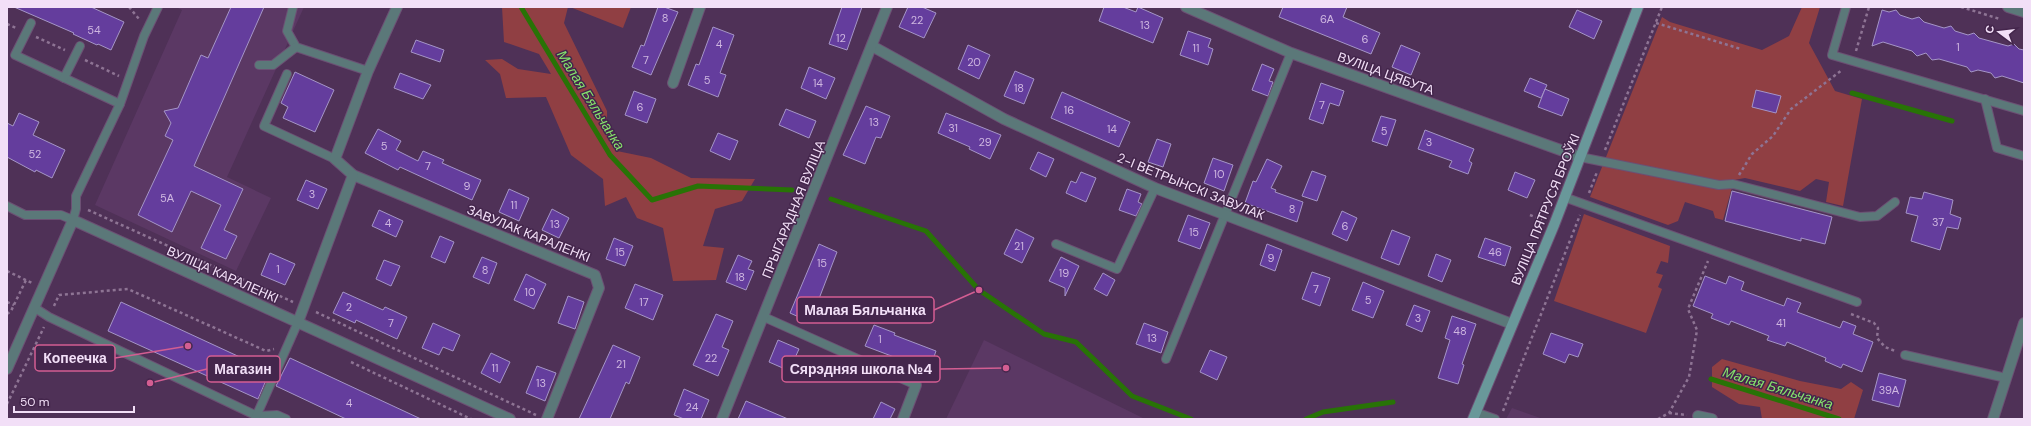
<svg xmlns="http://www.w3.org/2000/svg" width="2031" height="426" font-family="'DM Sans',sans-serif">
  <style>
    .built { fill: #5b3864 }
    .green { fill: #903f43 }
    .lines { fill: none; stroke-linecap: round; stroke-linejoin: round }
    .stream { stroke: #287306; stroke-width: 5 }
    .building { fill: #643d9d; stroke: #a595c7 }
    .lane-casing { stroke: #6c5074; stroke-width: 10 }
    .street-casing { stroke: #6c5074; stroke-width: 12 }
    .secondary-casing { stroke: #6c5074; stroke-width: 12 }
    .path { stroke: #8e7494; stroke-width: 2.5; stroke-dasharray: 3 3; stroke-linecap: butt }
    .lane { stroke: #5b7879; stroke-width: 8 }
    .street { stroke: #5b7879; stroke-width: 10 }
    .secondary { stroke: #69989a; stroke-width: 10 }
    .labels { text-anchor: middle; stroke-width: 3; stroke-linejoin: round; paint-order: stroke }
    .number-label { font-size: 11px; fill: #ceb6e0 }
    .street-label { font-size: 13px; fill: #f2dff7; stroke: #44264c }
    .water-label { font-size: 14px; font-style: italic; fill: #86e46c; stroke: #44264c }
    .leader { fill: none; stroke: #d35e92; stroke-width: 1.5 }
    .callout-dot { fill: #d35e92; stroke: #44264c; stroke-width: 1.5 }
    .callout { fill: #44264c; stroke: #d35e92; stroke-width: 1.5 }
    .callout-label { font-size: 14px; text-anchor: middle; font-weight: bold; fill: #f2dff7 }
  </style>
  <rect width="100%" height="100%" fill="#4f3157"/>
  <!-- built -->
  <g class="built">
    <polygon points="176,7 304,7 227,177 271,198 236,271 95,205 182,10"/>
    <polygon points="984,340 1145,419 946,419"/>
    <polygon points="1512,408 1543,419 1506,419"/>
  </g>
  <!-- green -->
  <g class="green">
    <polygon points="502,7 568,7 564,23 607,111 607,132 617,151 651,158 691,178 755,179 742,201 715,209 703,246 724,248 716,280 673,281 663,228 637,218 626,197 605,206 603,179 571,155 546,97 506,98 500,74 485,60 502,59 518,69 551,74 539,54 504,42"/>
    <polygon points="570,7 631,7 623,28"/>
    <polygon points="1802,7 1820,7 1809,43 1835,91 1862,99 1843,206 1826,202 1829,182 1816,179 1800,191 1745,178 1734,180 1723,220 1715,218 1713,211 1685,202 1678,221 1668,225 1590,197 1662,17 1670,22 1762,50 1789,36"/>
    <polygon points="1584,214 1670,246 1668,263 1661,261 1656,273 1663,275 1658,287 1662,289 1646,333 1554,301"/>
    <polygon points="1722,359 1800,381 1841,389 1851,382 1863,390 1854,419 1762,419 1760,407 1739,404 1712,387 1712,367"/>
  </g>
  <g class="lines">
    <!-- stream -->
    <g class="stream">
      <polyline points="521,7 610,155 652,200 698,186 792,190"/>
      <polyline points="1852,93 1952,121"/>
      <polyline points="831,199 926,231 979,290 1044,334 1076,342 1132,396 1191,419"/>
      <polyline points="1711,379 1839,419"/>
      <polyline points="1306,419 1323,412 1393,402"/>
    </g>
  </g>
  <!-- building -->
  <g class="building">
    <polygon points="14,7 91,7 124,22 111,50 98,44 97,45 73,34 74,33"/>
    <polygon points="231,7 264,7 194,166 243,189 224,230 237,236 226,259 201,248 221,205 191,191 172,232 138,215 173,140 165,136 171,123 164,111 178,108 201,55 208,58"/>
    <polygon points="658,7 664,7 678,12 651,75 632,67 641,45 644,46"/>
    <polygon points="842,7 862,7 847,50 829,44"/>
    <polygon points="908,7 922,7 936,13 924,38 899,27"/>
    <polygon points="1104,7 1123,7 1136,12 1138,7 1163,18 1153,43 1099,21"/>
    <polygon points="1283,7 1347,7 1343,17 1380,33 1371,54 1279,17"/>
    <polygon points="1577,10 1602,21 1594,39 1569,27"/>
    <polygon points="1882,10 1889,12 1896,10 1900,15 1912,19 1919,17 1924,22 1944,28 1951,26 1955,31 1968,35 1974,33 1979,38 2008,46 2014,44 2019,49 2024,50 2024,83 2002,76 1995,78 1991,73 1978,70 1971,72 1967,67 1939,59 1932,60 1926,53 1917,56 1912,51 1883,42 1872,46"/>
    <polygon points="713,27 734,35 720,73 726,75 718,97 688,85 696,64 699,65"/>
    <polygon points="1188,31 1211,39 1208,47 1213,49 1208,65 1180,55"/>
    <polygon points="416,40 444,50 440,62 411,52"/>
    <polygon points="968,45 990,55 979,79 958,69"/>
    <polygon points="1401,45 1420,53 1411,75 1392,67"/>
    <polygon points="1262,64 1274,69 1269,81 1273,82 1268,96 1252,90"/>
    <polygon points="809,67 835,78 826,99 801,88"/>
    <polygon points="1015,71 1034,79 1024,104 1004,96"/>
    <polygon points="295,72 334,90 315,132 283,118 288,107 281,103"/>
    <polygon points="400,73 431,85 423,99 394,88"/>
    <polygon points="1530,78 1547,85 1541,98 1524,91"/>
    <polygon points="1321,83 1344,91 1339,106 1330,103 1323,124 1309,119"/>
    <polygon points="1545,89 1569,99 1562,116 1538,107"/>
    <polygon points="1756,90 1781,96 1776,113 1752,107"/>
    <polygon points="634,91 656,99 647,123 625,115"/>
    <polygon points="1062,92 1130,122 1119,147 1051,118"/>
    <polygon points="866,106 890,116 881,138 876,137 865,164 843,155"/>
    <polygon points="786,109 816,121 809,138 779,125"/>
    <polygon points="19,113 39,122 33,135 65,150 52,178 36,170 35,172 7,157 7,123 13,126"/>
    <polygon points="946,113 1001,135 990,159 969,149 970,147 938,133"/>
    <polygon points="1381,116 1396,120 1387,146 1372,141"/>
    <polygon points="378,129 401,141 396,150 418,161 423,151 444,160 442,163 481,180 472,200 400,167 398,170 365,153"/>
    <polygon points="1425,130 1474,149 1469,161 1472,163 1468,174 1449,167 1452,161 1418,149"/>
    <polygon points="718,133 738,141 730,160 710,151"/>
    <polygon points="1157,139 1171,144 1163,167 1148,162"/>
    <polygon points="1038,152 1054,159 1046,177 1030,169"/>
    <polygon points="1213,158 1233,165 1224,191 1204,183"/>
    <polygon points="1267,159 1282,166 1271,188 1276,190 1275,192 1303,202 1297,222 1245,203 1253,181 1256,182"/>
    <polygon points="1312,171 1326,176 1317,201 1302,196"/>
    <polygon points="1081,172 1096,178 1086,202 1066,193 1071,181 1076,183"/>
    <polygon points="1515,172 1535,180 1527,198 1508,190"/>
    <polygon points="306,180 327,189 318,209 297,200"/>
    <polygon points="509,189 529,198 519,221 499,212"/>
    <polygon points="1127,189 1141,194 1138,202 1142,204 1136,216 1119,210"/>
    <polygon points="1732,191 1832,217 1825,244 1801,238 1801,241 1725,221"/>
    <polygon points="1924,192 1953,200 1950,214 1961,218 1958,229 1947,227 1940,250 1911,241 1918,216 1906,213 1910,197 1922,199"/>
    <polygon points="552,209 569,218 559,238 542,230"/>
    <polygon points="379,210 403,221 396,237 372,226"/>
    <polygon points="1342,211 1357,218 1347,241 1332,234"/>
    <polygon points="1188,215 1210,223 1200,249 1178,241"/>
    <polygon points="1016,229 1034,238 1022,263 1004,254"/>
    <polygon points="1392,230 1410,237 1399,265 1381,258"/>
    <polygon points="440,236 454,242 445,263 431,257"/>
    <polygon points="614,238 633,246 625,266 606,259"/>
    <polygon points="1485,238 1511,247 1505,266 1478,257"/>
    <polygon points="819,244 837,252 810,322 790,313"/>
    <polygon points="1267,244 1282,250 1275,271 1260,265"/>
    <polygon points="270,253 295,264 285,285 261,275"/>
    <polygon points="1436,254 1451,260 1442,282 1428,276"/>
    <polygon points="738,255 752,261 748,269 754,271 746,290 726,282"/>
    <polygon points="482,257 497,263 489,284 473,277"/>
    <polygon points="1061,257 1079,266 1065,296 1065,288 1049,281"/>
    <polygon points="384,260 400,266 391,286 376,279"/>
    <polygon points="1312,272 1330,278 1320,306 1302,299"/>
    <polygon points="1103,273 1115,280 1107,296 1094,289"/>
    <polygon points="526,274 546,284 534,309 514,300"/>
    <polygon points="1705,276 1726,284 1729,276 1744,282 1741,290 1784,306 1787,298 1801,303 1797,312 1840,328 1843,321 1856,326 1853,334 1873,342 1862,372 1843,364 1841,368 1825,361 1826,358 1787,342 1785,346 1767,340 1769,336 1731,321 1729,325 1711,318 1713,314 1693,306"/>
    <polygon points="1363,282 1384,291 1373,318 1352,310"/>
    <polygon points="635,284 663,295 653,320 625,308"/>
    <polygon points="343,292 383,310 385,307 407,317 397,339 356,320 355,323 333,313"/>
    <polygon points="568,296 584,302 575,329 558,323"/>
    <polygon points="121,302 270,371 258,399 108,331"/>
    <polygon points="1414,305 1430,311 1422,332 1406,325"/>
    <polygon points="716,314 733,321 722,347 729,350 718,376 693,365"/>
    <polygon points="1452,316 1476,324 1462,364 1464,365 1458,384 1438,378 1450,340 1445,338"/>
    <polygon points="433,323 460,335 453,351 443,347 439,355 422,348"/>
    <polygon points="1144,323 1168,332 1161,353 1136,344"/>
    <polygon points="874,325 895,333 894,335 936,351 930,368 918,363 916,368 901,363 902,360 865,346"/>
    <polygon points="1551,333 1583,344 1578,357 1569,354 1565,363 1543,354"/>
    <polygon points="778,340 799,349 794,360 806,365 801,376 769,362"/>
    <polygon points="613,345 640,357 629,384 626,382 610,419 579,419"/>
    <polygon points="1210,350 1227,357 1217,380 1200,372"/>
    <polygon points="491,353 510,362 500,383 481,373"/>
    <polygon points="290,358 421,419 346,419 276,386"/>
    <polygon points="537,366 556,373 545,401 526,393"/>
    <polygon points="1879,373 1906,380 1899,407 1872,400"/>
    <polygon points="684,389 709,400 701,419 684,419 674,415"/>
    <polygon points="746,401 788,419 738,419"/>
    <polygon points="881,402 895,409 890,419 873,419"/>
  </g>
  <g class="lines">
    <!-- lane casing -->
    <g class="lane-casing">
      <g id="lane">
        <polyline points="293,7 287,31 296,47 368,71"/>
        <polyline points="1846,7 1832,55 2024,111"/>
        <polyline points="31,23 15,55 120,104"/>
        <polyline points="259,65 273,65 296,47"/>
        <polyline points="287,74 264,126 335,159"/>
        <polyline points="64,78 80,46"/>
        <polyline points="1985,99 1997,148 2024,156"/>
        <polyline points="1580,157 1719,185 1733,184 1860,217 1877,216 1895,202"/>
        <polyline points="1564,197 1857,302"/>
        <polyline points="7,206 25,215 61,215 73,220 76,209 76,196 120,104 144,36 158,7"/>
        <polyline points="1056,244 1117,269 1155,188"/>
        <polyline points="35,308 49,317 257,416 277,415 286,419"/>
        <polyline points="764,317 916,385"/>
        <polyline points="1905,355 2006,378"/>
        <polyline points="1166,359 1291,53"/>
        <polyline points="1475,412 1495,419"/>
        <polyline points="255,419 298,322"/>
      </g>
    </g>
    <!-- street casing -->
    <g class="street-casing">
      <g id="street">
        <polyline points="397,7 368,71 335,159 353,175 595,275 599,288 547,419"/>
        <polyline points="1186,7 1291,53 1580,157"/>
        <polyline points="2008,7 2024,12"/>
        <polyline points="872,46 1004,119 1155,188 1512,324"/>
        <polyline points="673,83 700,7"/>
        <polyline points="298,322 353,175"/>
        <polyline points="7,369 73,220 510,419"/>
        <polyline points="1698,416 1712,419"/>
        <polyline points="722,419 887,7"/>
        <polyline points="903,419 916,385"/>
        <polyline points="1993,419 2024,323"/>
      </g>
    </g>
    <!-- secondary casing -->
    <g class="secondary-casing">
      <polyline id="secondary" points="1473,419 1554,225 1638,7"/>
    </g>
    <!-- path -->
    <g class="path">
      <polyline points="129,7 139,19"/>
      <polyline points="1961,7 2000,19"/>
      <polyline points="1656,23 1741,49"/>
      <polyline points="7,24 16,28"/>
      <polyline points="36,37 65,50"/>
      <polyline points="1856,51 1869,7"/>
      <polyline points="85,60 119,76"/>
      <polyline points="1605,150 1662,7"/>
      <polyline points="1739,175 1752,154 1773,136 1791,109 1842,70"/>
      <polyline points="1589,193 1597,172"/>
      <polyline points="88,210 293,302"/>
      <polyline points="1530,215 1542,220"/>
      <polyline points="7,271 32,283"/>
      <polyline points="7,302 14,305"/>
      <polyline points="54,306 59,295 128,289 266,351 274,349"/>
      <polyline points="316,312 536,415"/>
      <polyline points="7,314 11,311 26,280"/>
      <polyline points="1851,314 1874,323 1878,328 1877,338 1885,347 1895,351"/>
      <polyline points="351,362 471,419"/>
      <polyline points="7,404 44,327"/>
      <polyline points="1503,411 1580,215"/>
      <polyline points="1669,413 1687,415"/>
      <polyline points="1658,419 1669,413 1689,377 1697,330 1688,309 1708,261"/>
    </g>
    <!-- lane -->
    <use href="#lane" class="lane"/>
    <!-- street -->
    <use href="#street" class="street"/>
    <!-- secondary -->
    <use href="#secondary" class="secondary"/>
  </g>
  <g class="labels">
    <!-- number labels -->
    <g class="number-label">
      <text x="665" y="22">8</text>
      <text x="1327" y="23">6А</text>
      <text x="917" y="24">22</text>
      <text x="1145" y="29">13</text>
      <text x="94" y="34">54</text>
      <text x="841" y="42">12</text>
      <text x="1365" y="43">6</text>
      <text x="719" y="48">4</text>
      <text x="1958" y="51">1</text>
      <text x="1196" y="52">11</text>
      <text x="646" y="64">7</text>
      <text x="974" y="66">20</text>
      <text x="707" y="84">5</text>
      <text x="818" y="87">14</text>
      <text x="1019" y="92">18</text>
      <text x="1322" y="109">7</text>
      <text x="640" y="111">6</text>
      <text x="1069" y="114">16</text>
      <text x="874" y="126">13</text>
      <text x="953" y="132">31</text>
      <text x="1112" y="133">14</text>
      <text x="1384" y="135">5</text>
      <text x="985" y="146">29</text>
      <text x="1429" y="146">3</text>
      <text x="384" y="150">5</text>
      <text x="35" y="158">52</text>
      <text x="428" y="170">7</text>
      <text x="1219" y="178">10</text>
      <text x="467" y="190">9</text>
      <text x="312" y="198">3</text>
      <text x="167" y="202">5А</text>
      <text x="514" y="209">11</text>
      <text x="1292" y="213">8</text>
      <text x="1938" y="226">37</text>
      <text x="388" y="227">4</text>
      <text x="555" y="228">13</text>
      <text x="1345" y="230">6</text>
      <text x="1194" y="236">15</text>
      <text x="1019" y="250">21</text>
      <text x="620" y="256">15</text>
      <text x="1495" y="256">46</text>
      <text x="1271" y="262">9</text>
      <text x="822" y="267">15</text>
      <text x="278" y="273">1</text>
      <text x="485" y="274">8</text>
      <text x="1064" y="277">19</text>
      <text x="740" y="281">18</text>
      <text x="1316" y="293">7</text>
      <text x="530" y="296">10</text>
      <text x="1368" y="304">5</text>
      <text x="644" y="306">17</text>
      <text x="349" y="311">2</text>
      <text x="1418" y="322">3</text>
      <text x="391" y="327">7</text>
      <text x="1781" y="327">41</text>
      <text x="1460" y="335">48</text>
      <text x="1152" y="342">13</text>
      <text x="880" y="343">1</text>
      <text x="711" y="362">22</text>
      <text x="621" y="368">21</text>
      <text x="495" y="372">11</text>
      <text x="541" y="387">13</text>
      <text x="1889" y="394">39А</text>
      <text x="349" y="407">4</text>
      <text x="692" y="411">24</text>
    </g>
    <!-- street labels -->
    <g class="street-label">
      <text transform="translate(1386 73) rotate(20)" y="5">ВУЛІЦА ЦЯБУТА</text>
      <text transform="translate(1191 186) rotate(22)" y="5">2-І ВЕТРЫНСКІ ЗАВУЛАК</text>
      <text transform="translate(793 209) rotate(-68)" y="5">ПРЫГАРАДНАЯ ВУЛІЦА</text>
      <text transform="translate(1545 209) rotate(-68)" y="5">ВУЛІЦА ПЯТРУСЯ БРОЎКІ</text>
      <text transform="translate(529 233) rotate(22)" y="5">ЗАВУЛАК КАРАЛЕНКІ</text>
      <text transform="translate(223 274) rotate(24)" y="5">ВУЛІЦА КАРАЛЕНКІ</text>
    </g>
    <!-- water labels -->
    <g class="water-label">
      <text transform="translate(591 100) rotate(58)" y="5">Малая Бяльчанка</text>
      <text transform="translate(1778 388) rotate(17)" y="5">Малая Бяльчанка</text>
    </g>
  </g>
  <!-- callouts -->
  <path class="leader" d="M979 290L934 310M188 346L115 358M1006 368L940 369M150 383L207 369"/>
  <g class="callout-dot">
    <circle cx="979" cy="290" r="4"/>
    <circle cx="188" cy="346" r="4"/>
    <circle cx="1006" cy="368" r="4"/>
    <circle cx="150" cy="383" r="4"/>
  </g>
  <g class="callout">
    <rect x="797" y="297" width="137" height="26" rx="4"/>
    <rect x="35" y="345" width="80" height="26" rx="4"/>
    <rect x="782" y="356" width="158" height="26" rx="4"/>
    <rect x="207" y="356" width="73" height="26" rx="4"/>
  </g>
  <g class="callout-label">
    <text x="865" y="315">Малая Бяльчанка</text>
    <text x="75" y="363">Копеечка</text>
    <text x="861" y="374">Сярэдняя школа №4</text>
    <text x="243" y="374">Магазин</text>
  </g>
  <!-- border -->
  <rect width="2031" height="426" fill="none" stroke="#f2dff7" stroke-width="16"/>
  <!-- north arrow -->
  <g transform="translate(1999 32) rotate(285)" stroke="#44264c" stroke-width="3" paint-order="stroke">
  <path d="M0-3L7 15L0 10L-7 15Z" fill="#f2dff7"/>
  <text y="-6" font-size="11" font-weight="bold" text-anchor="middle" fill="#f2dff7">С</text>
  </g>
  <!-- scale -->
  <path d="M14 406v6h120v-6" fill="none" stroke="#f2dff7" stroke-width="2"/>
  <text x="20" y="406" font-size="12" fill="#f2dff7" stroke="#44264c" stroke-width="3" paint-order="stroke">50 m</text>
</svg>
